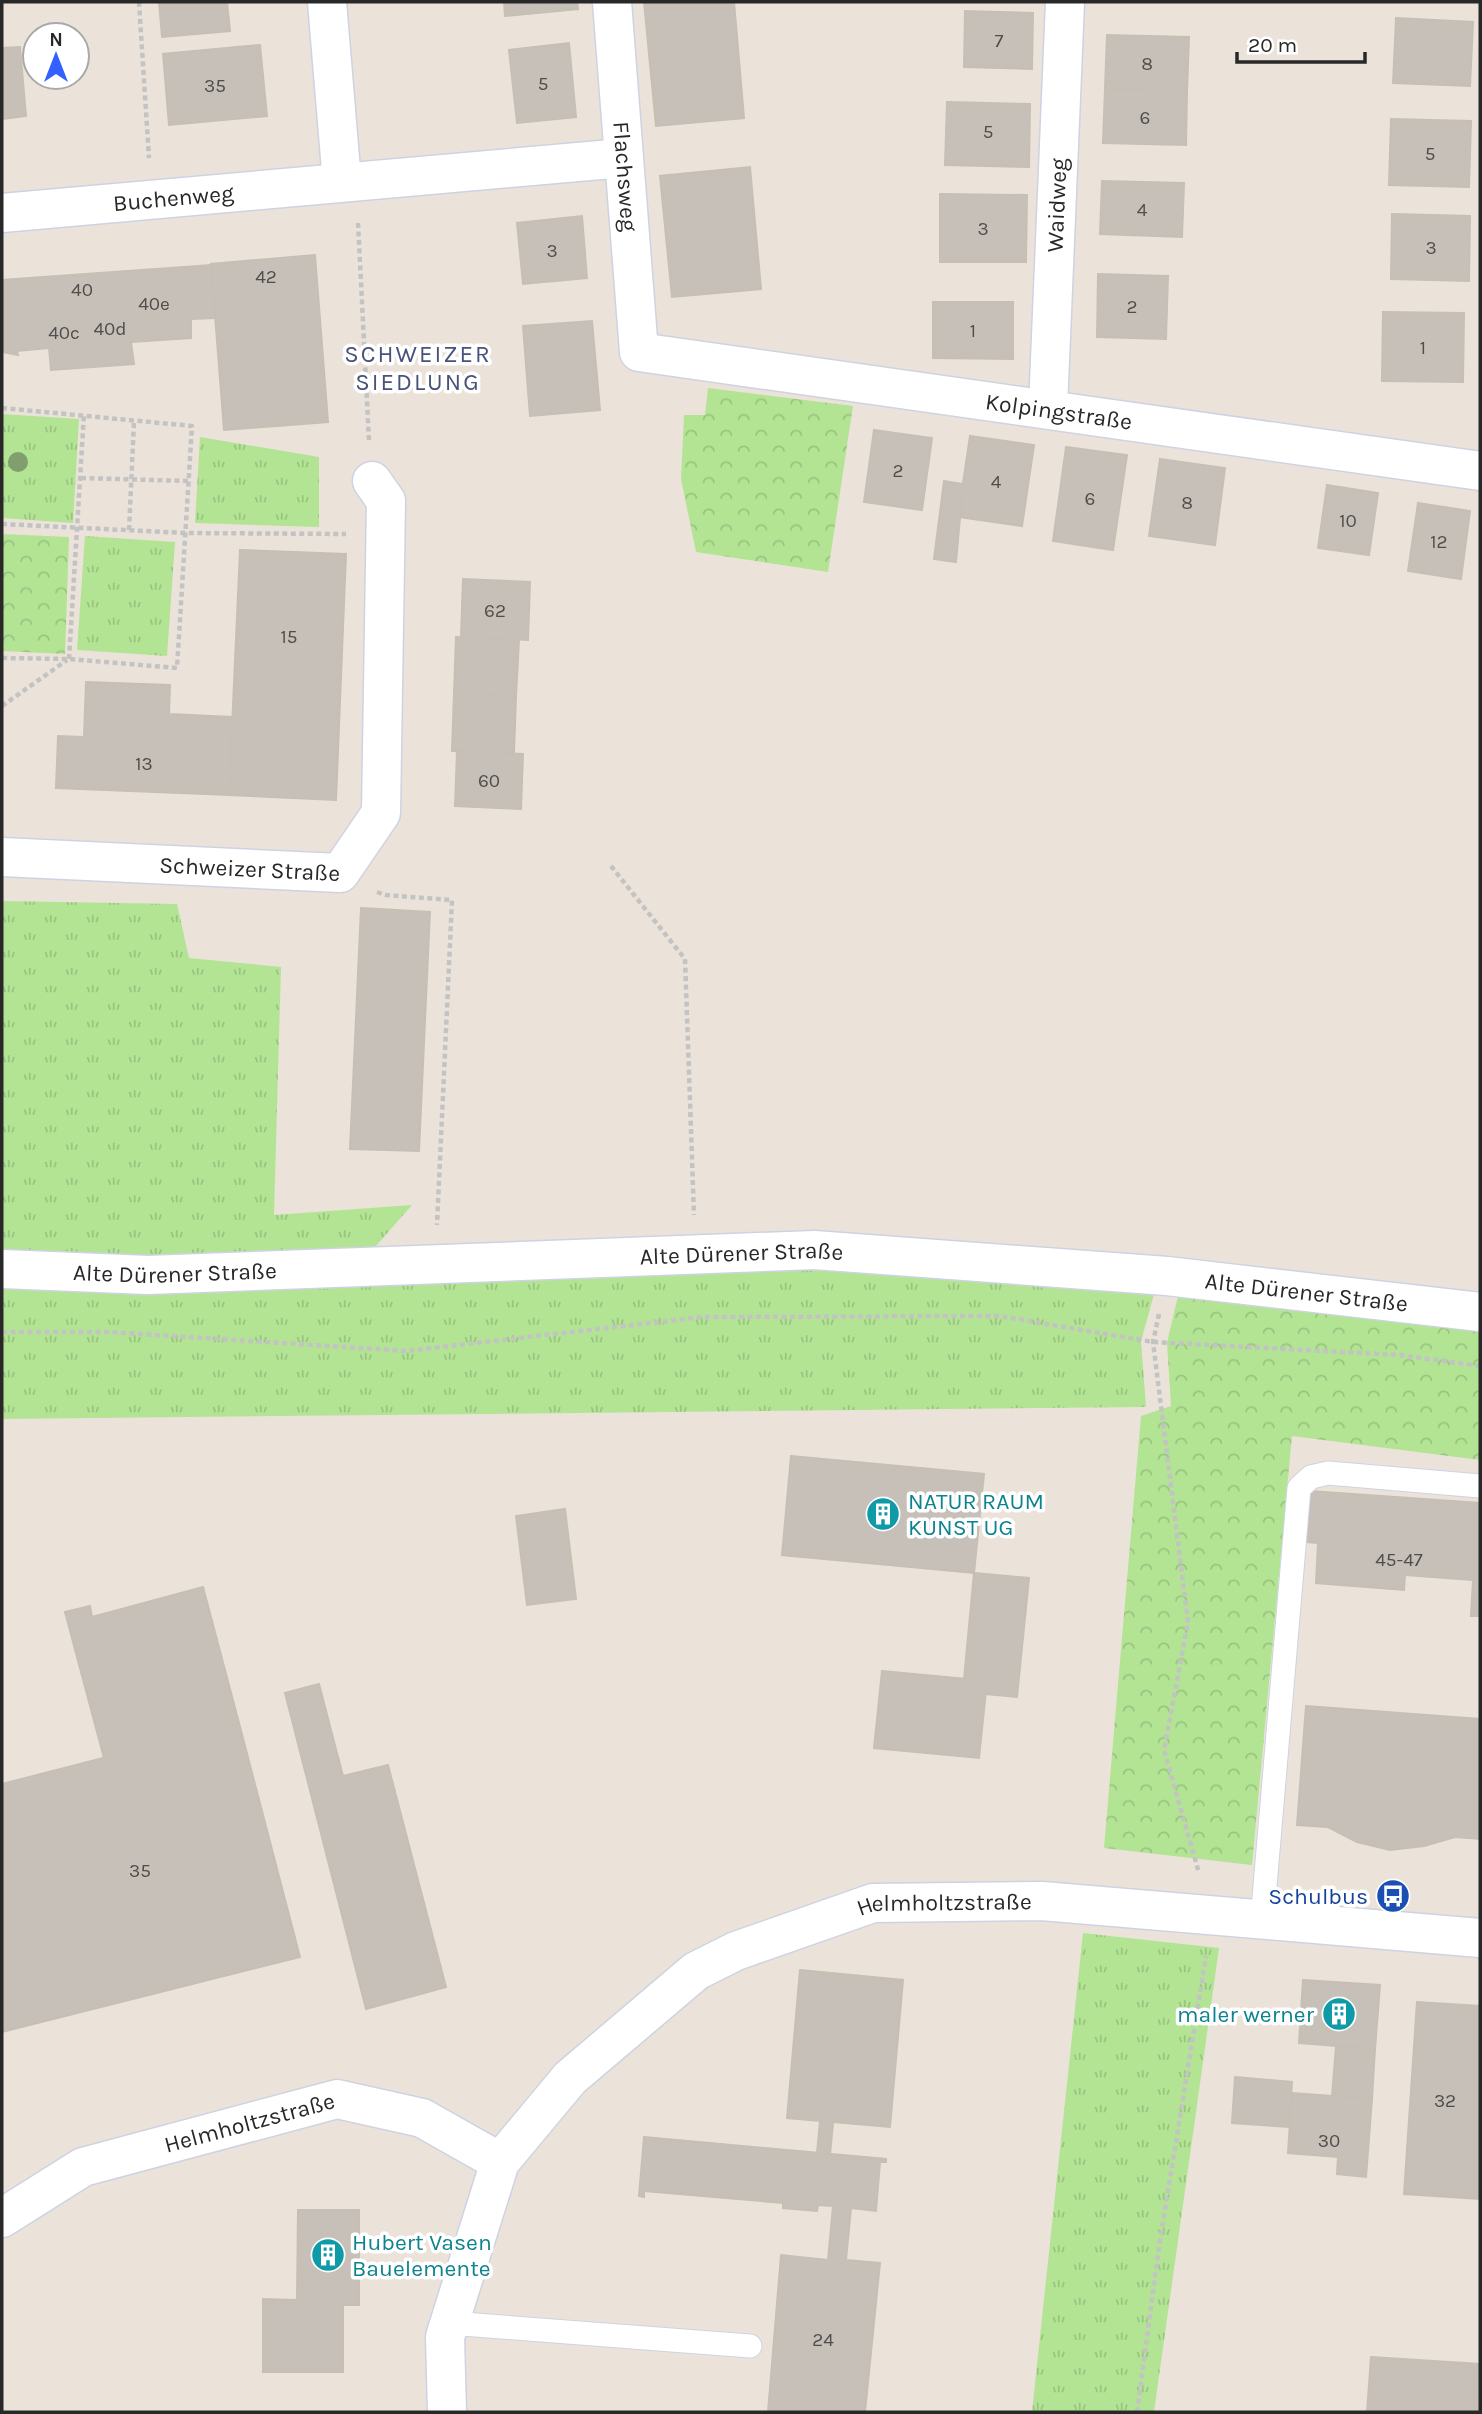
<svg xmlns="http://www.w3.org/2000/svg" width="1482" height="2414" font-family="Karla,sans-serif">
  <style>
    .grass { fill: url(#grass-tufts) }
    .forest { fill: url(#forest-crowns) }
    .building { fill: #c6c0b9; stroke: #c6bfb3; stroke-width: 2 }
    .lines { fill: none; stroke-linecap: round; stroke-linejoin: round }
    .lane-casing { stroke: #ced3e2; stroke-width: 25 }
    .street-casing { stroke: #ced3e2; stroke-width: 41 }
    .path { stroke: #c3c3c3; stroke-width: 4.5; stroke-dasharray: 5 3.5; stroke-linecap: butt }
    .lane { stroke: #fff; stroke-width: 23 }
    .street { stroke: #fff; stroke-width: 38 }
    .tree { fill: #819e6e }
    .labels { text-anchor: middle; stroke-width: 7; stroke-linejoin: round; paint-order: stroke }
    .number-label { font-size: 19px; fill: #504e4c }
    .street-label { font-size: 23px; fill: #282828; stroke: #fff }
    .culture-label { font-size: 23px; fill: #0d838f; stroke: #fff; text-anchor: start }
    .transit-label { font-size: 23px; fill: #164399; stroke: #fff; text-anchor: end }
    .neighbourhood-label { font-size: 24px; letter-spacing: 2px; fill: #48527a; stroke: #fff }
  </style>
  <defs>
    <pattern id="grass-tufts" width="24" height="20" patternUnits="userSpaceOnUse" patternTransform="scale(1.75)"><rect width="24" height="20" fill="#b2e494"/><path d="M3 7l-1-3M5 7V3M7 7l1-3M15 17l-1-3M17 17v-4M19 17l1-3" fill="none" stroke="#99c480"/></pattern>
    <pattern id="forest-crowns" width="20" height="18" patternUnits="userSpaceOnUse" patternTransform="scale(1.75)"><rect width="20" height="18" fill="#b2e494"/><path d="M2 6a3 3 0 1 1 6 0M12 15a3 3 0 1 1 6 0" fill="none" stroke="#99c480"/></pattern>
  </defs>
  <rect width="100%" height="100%" fill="#ebe3d9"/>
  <!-- grass -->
  <g class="grass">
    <polygon points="2,414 79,419 73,523 2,518"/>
    <polygon points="200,437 319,457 319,527 195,523"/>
    <polygon points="85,536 175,542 167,656 77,650"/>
    <polygon points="2,901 177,904 189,958 281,967 274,1215 412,1205 369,1254 151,1261 2,1253"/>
    <polygon points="820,1260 1158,1280 1141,1341 1146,1407 2,1419 2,1278"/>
    <polygon points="1083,1933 1219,1948 1154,2412 1032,2412"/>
  </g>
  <!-- forest -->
  <g class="forest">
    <polygon points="708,388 853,406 828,572 696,552 681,479 684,415 705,415"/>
    <polygon points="2,534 69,537 65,654 2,651"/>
    <polygon points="1180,1287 1480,1327 1480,1460 1292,1436 1252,1865 1104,1848 1141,1416 1171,1406 1167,1343"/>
  </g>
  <!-- building -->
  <g class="building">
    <polygon points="159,2 227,2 230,31 162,37"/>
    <polygon points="504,2 577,2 578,9 505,16"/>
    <polygon points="644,2 734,2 744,118 656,126"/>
    <polygon points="965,11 1033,13 1032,69 964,67"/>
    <polygon points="1396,18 1473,22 1470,86 1393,83"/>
    <polygon points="1107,35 1189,37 1187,91 1105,89"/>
    <polygon points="569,43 576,117 517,123 509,50"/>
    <polygon points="260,45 267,116 169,125 163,54"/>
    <polygon points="20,47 26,116 2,119 2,48"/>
    <polygon points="1105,89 1187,91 1186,145 1103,143"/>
    <polygon points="947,102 1030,104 1029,167 945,165"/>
    <polygon points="1391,119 1471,121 1469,187 1389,185"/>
    <polygon points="750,167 761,289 672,297 660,176"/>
    <polygon points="1102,181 1184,183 1182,237 1100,234"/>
    <polygon points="940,194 1027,195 1026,262 940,262"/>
    <polygon points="1392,214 1470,216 1469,281 1391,279"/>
    <polygon points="582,216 587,278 523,284 517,223"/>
    <polygon points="315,255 328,422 224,430 211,264"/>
    <polygon points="211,265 215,318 191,319 191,338 131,342 134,364 51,370 49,348 17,351 18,355 2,352 2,280"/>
    <polygon points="1098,274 1168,276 1166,339 1097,337"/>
    <polygon points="933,302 1013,302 1013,359 933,358"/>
    <polygon points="1383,312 1464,313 1463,382 1382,381"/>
    <polygon points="592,321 600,410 530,416 523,326"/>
    <polygon points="874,430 932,438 922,510 864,502"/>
    <polygon points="970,436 1034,445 1022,526 958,517"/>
    <polygon points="1066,447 1127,455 1113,550 1053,541"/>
    <polygon points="1160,459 1225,468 1215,545 1149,536"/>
    <polygon points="944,481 963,484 956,562 934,559"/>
    <polygon points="1327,485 1378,493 1369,555 1318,548"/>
    <polygon points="1418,503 1470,511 1461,579 1408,571"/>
    <polygon points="240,550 346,554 336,800 229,795"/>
    <polygon points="463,579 530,582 528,640 461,637"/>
    <polygon points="456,637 519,640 516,696 454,693"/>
    <polygon points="86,682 170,685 169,714 232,717 229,795 56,788 58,736 84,737"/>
    <polygon points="454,693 516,696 514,753 452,751"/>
    <polygon points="457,751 523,754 521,809 455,806"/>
    <polygon points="361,908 430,912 419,1151 350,1149"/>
    <polygon points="791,1456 984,1474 974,1573 782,1555"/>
    <polygon points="1310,1491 1480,1503 1480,1616 1471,1616 1473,1580 1405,1575 1404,1590 1316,1583 1318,1543 1307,1542"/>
    <polygon points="565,1509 576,1599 527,1605 516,1516"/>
    <polygon points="974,1573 1029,1578 1017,1697 986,1694 987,1681 964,1679"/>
    <polygon points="203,1587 239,1723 104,1758 65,1612 90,1606 92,1617"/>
    <polygon points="882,1671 987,1681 979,1758 874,1748"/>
    <polygon points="319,1684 343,1776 388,1765 446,1987 366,2009 285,1693"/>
    <polygon points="1306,1706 1480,1719 1480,1839 1455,1837 1424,1846 1390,1850 1357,1842 1328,1827 1297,1825"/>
    <polygon points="239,1723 300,1957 2,2032 2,1784"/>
    <polygon points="800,1970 903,1980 890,2127 787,2118"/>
    <polygon points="1303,1980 1380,1985 1375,2049 1299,2043"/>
    <polygon points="1417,2002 1480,2006 1480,2199 1404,2194"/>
    <polygon points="1336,2046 1375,2049 1372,2099 1332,2096"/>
    <polygon points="1235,2077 1292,2082 1289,2127 1232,2123"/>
    <polygon points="1292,2093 1372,2099 1366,2177 1337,2174 1338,2157 1288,2153"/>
    <polygon points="820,2121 833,2123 830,2155 817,2153"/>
    <polygon points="644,2137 886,2159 886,2162 880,2162 876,2211 851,2208 846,2260 880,2263 865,2412 768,2412 781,2255 828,2260 833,2206 818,2205 817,2211 783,2208 783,2203 644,2191 644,2197 639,2196"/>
    <polygon points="298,2210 359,2210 359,2305 343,2305 343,2372 263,2372 263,2299 297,2300"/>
    <polygon points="1371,2357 1480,2364 1480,2412 1367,2412"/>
  </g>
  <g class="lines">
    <!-- lane casing -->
    <g class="lane-casing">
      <g id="lane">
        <polyline points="1262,1921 1299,1488 1311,1477 1328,1473 1480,1486"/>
        <polyline points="450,2323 750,2346"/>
      </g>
    </g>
    <!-- street casing -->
    <g class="street-casing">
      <g id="street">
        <polyline points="327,2 342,182"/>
        <path id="s1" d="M612,2L639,352L1480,471"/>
        <path id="s2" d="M2,213L623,158"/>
        <path id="s3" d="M1048,408L1065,2"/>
        <path id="s4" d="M2,857L340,873L381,813L386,501L372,481"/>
        <path id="s5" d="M2,1269L148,1275L814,1250L1167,1276L1480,1312"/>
        <path id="s6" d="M2,2218L83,2167L337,2099L422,2118L500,2162"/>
        <path id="s7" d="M447,2412L445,2337L500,2162L570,2078L696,1971L736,1951L873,1903L1042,1901L1480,1938"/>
      </g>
    </g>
    <!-- path -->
    <g class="path">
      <polyline points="139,2 149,158"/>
      <polyline points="358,223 369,441"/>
      <polyline points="2,408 192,426 177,668 69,659 2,658"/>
      <polyline points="81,478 188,481"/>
      <polyline points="2,524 185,533 346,534"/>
      <polyline points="129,530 134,422"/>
      <polyline points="69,659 84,414"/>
      <polyline points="2,706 67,660"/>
      <polyline points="611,866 685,959 694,1215"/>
      <polyline points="377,892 385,895 452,900 437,1225"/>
      <polyline points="1159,1314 1153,1342 1188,1622 1164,1750 1199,1873"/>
      <polyline points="2,1332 110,1332 406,1351 702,1317 999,1316 1153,1342 1399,1355 1480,1366"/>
      <polyline points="1137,2412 1159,2247 1206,1956"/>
    </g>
    <!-- lane -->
    <use href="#lane" class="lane"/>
    <!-- street -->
    <use href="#street" class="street"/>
  </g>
  <!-- trees -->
  <circle class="tree" cx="18" cy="462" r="10"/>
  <!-- icons -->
  <defs>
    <g id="building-disc" transform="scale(1.75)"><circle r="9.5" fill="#0f9aa8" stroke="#fff"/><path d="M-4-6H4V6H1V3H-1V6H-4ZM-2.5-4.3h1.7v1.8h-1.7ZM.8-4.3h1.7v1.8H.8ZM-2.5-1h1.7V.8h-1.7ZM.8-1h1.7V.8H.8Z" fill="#fff"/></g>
    <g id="bus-disc" transform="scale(1.75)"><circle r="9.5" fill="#1a4fb4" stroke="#fff"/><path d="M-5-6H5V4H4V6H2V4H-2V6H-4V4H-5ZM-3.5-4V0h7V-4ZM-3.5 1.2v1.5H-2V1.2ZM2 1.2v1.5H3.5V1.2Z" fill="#fff"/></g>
  </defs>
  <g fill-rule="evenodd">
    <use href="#building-disc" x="883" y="1514"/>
    <use href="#bus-disc" x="1393" y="1896"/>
    <use href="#building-disc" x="1339" y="2014"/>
    <use href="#building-disc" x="328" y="2255"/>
  </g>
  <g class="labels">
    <!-- number labels -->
    <g class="number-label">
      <text x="999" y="47">7</text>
      <text x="1147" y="70">8</text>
      <text x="543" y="90">5</text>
      <text x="215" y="92">35</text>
      <text x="1145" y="124">6</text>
      <text x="988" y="138">5</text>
      <text x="1430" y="160">5</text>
      <text x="1142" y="216">4</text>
      <text x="983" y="235">3</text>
      <text x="1431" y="254">3</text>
      <text x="552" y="257">3</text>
      <text x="266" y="283">42</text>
      <text x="82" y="296">40</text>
      <text x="154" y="310">40e</text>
      <text x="1132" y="313">2</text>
      <text x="110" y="335">40d</text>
      <text x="973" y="337">1</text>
      <text x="64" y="339">40c</text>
      <text x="1423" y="354">1</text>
      <text x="898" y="477">2</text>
      <text x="996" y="488">4</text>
      <text x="1090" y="505">6</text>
      <text x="1187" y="509">8</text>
      <text x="1348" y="527">10</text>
      <text x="1439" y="548">12</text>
      <text x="495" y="617">62</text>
      <text x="289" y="643">15</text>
      <text x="144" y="770">13</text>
      <text x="489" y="787">60</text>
      <text x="1399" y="1566">45-47</text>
      <text x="140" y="1877">35</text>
      <text x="1445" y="2107">32</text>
      <text x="1329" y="2147">30</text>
      <text x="823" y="2346">24</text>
    </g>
    <!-- street labels -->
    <g class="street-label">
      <text dy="8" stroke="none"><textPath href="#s1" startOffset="175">Flachsweg</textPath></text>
      <text dy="8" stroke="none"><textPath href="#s2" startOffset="172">Buchenweg</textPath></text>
      <text dy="8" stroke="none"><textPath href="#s3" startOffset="203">Waidweg</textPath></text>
      <text dy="8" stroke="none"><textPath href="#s1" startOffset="775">Kolpingstraße</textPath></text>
      <text dy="8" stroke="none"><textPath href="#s4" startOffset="248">Schweizer Straße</textPath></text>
      <text dy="8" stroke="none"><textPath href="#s5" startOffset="740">Alte Dürener Straße</textPath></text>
      <text dy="8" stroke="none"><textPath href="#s5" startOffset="173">Alte Dürener Straße</textPath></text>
      <text dy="8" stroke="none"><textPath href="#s5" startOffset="1307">Alte Dürener Straße</textPath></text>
      <text dy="8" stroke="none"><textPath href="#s7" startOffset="794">Helmholtzstraße</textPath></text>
      <text dy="8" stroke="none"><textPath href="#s6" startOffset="268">Helmholtzstraße</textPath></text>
    </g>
    <!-- culture labels -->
    <g class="culture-label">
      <text x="908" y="1509">NATUR RAUM<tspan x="908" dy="26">KUNST UG</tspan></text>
      <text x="1314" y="2022" text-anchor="end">maler werner</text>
      <text x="352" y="2250">Hubert Vasen<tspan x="352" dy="26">Bauelemente</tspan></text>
    </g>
    <!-- transit labels -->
    <g class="transit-label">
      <text x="1368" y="1904">Schulbus</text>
    </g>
    <!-- neighbourhood labels -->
    <g class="neighbourhood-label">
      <text x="418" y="362">SCHWEIZER<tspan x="418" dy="28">SIEDLUNG</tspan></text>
    </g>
  </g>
  <!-- border -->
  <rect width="1482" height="2414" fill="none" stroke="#282828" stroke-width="7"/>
  <!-- north arrow -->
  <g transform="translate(56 56)"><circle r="33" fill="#ffffff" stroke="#a9a9a9" stroke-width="2"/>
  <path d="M0-5L12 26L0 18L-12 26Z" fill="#3360fe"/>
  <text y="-10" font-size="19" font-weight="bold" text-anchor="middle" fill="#282828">N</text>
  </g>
  <!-- scale -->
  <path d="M1237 52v10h128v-10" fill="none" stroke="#282828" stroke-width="3.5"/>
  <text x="1248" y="52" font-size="21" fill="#282828" stroke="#ffffff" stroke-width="5" paint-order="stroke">20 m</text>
</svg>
